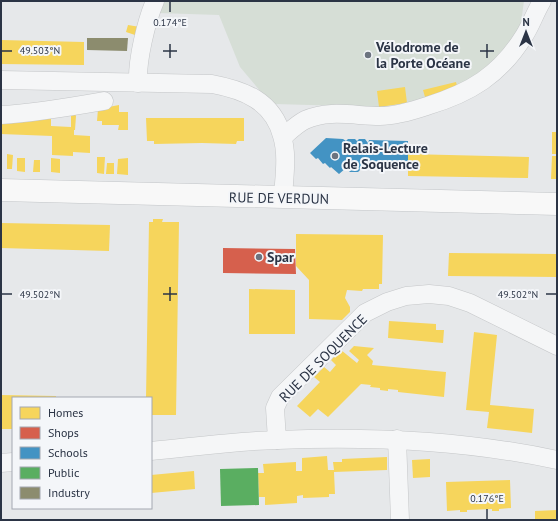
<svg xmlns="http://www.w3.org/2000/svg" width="558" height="521" font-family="'PT Sans',sans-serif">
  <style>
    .green { fill: #d6ded6 }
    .homes { fill: #f6d55c }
    .shops { fill: #d6604d }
    .schools { fill: #4393c3 }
    .public { fill: #5aae61 }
    .industry { fill: #8c8c6e }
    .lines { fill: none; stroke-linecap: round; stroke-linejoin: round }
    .minor-casing { stroke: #c4c6c8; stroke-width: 19 }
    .major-casing { stroke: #c2c5c8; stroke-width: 23 }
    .minor { stroke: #f5f6f7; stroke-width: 18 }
    .major { stroke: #f8f8f8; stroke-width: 22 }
    .ticks { fill: none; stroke: #2b3445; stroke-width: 1.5 }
    .poi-dot { fill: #6c737f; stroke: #f4f6f9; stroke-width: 1.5 }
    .labels { text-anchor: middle; stroke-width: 4; stroke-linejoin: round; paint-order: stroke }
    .poi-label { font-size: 14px; font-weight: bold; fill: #2b3445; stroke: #f4f6f9; text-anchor: start }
    .street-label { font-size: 14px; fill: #2b3445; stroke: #f4f6f9 }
    .ticks-label { font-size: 10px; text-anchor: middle; fill: #2b3445; stroke: #f4f6f9; stroke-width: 4; stroke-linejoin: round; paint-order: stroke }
  </style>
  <rect width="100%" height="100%" fill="#e6e8ea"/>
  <!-- green -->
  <polygon class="green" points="163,1 524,1 521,23 511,44 492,66 457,89 410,103 379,107 275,104 261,92 240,67 219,15 158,13"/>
  <!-- homes -->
  <g class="homes">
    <polygon points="128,25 140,27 138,36 126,32"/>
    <polygon points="1,40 84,42 84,65 1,64"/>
    <polygon points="456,82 457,86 438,94 425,97 423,90"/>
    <polygon points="405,87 407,103 379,107 377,91"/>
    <polygon points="119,105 119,112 128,112 128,130 118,130 119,125 102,125 102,121 97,121 98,109"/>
    <polygon points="71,114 75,114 76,116 75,130 74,130 74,135 90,136 90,153 73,152 73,156 52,155 52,136 1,134 1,121 51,117 51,126 71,127"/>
    <polygon points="146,118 244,118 244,141 237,141 236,144 202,143 154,144 154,141 147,141"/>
    <rect x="552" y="132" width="5" height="22"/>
    <polygon points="7,154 13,155 12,169 7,169"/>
    <polygon points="408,154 529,157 528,178 408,176"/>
    <polygon points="552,156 557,156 557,179 551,179"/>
    <polygon points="97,157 105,157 104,174 97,173"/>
    <polygon points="17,158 25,158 25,172 17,171"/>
    <polygon points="51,158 60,159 60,173 51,172"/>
    <polygon points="128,158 128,175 117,174 118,159"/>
    <polygon points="34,160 40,160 40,172 33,172"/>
    <polygon points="107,163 114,163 114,174 106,174"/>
    <polygon points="153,219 163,219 162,222 179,222 176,415 151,415 151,398 146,398 149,222 153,222"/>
    <polygon points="1,223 110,225 109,251 1,248"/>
    <polygon points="296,234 383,235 382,284 379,284 379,289 363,289 362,291 347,290 345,298 350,307 350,312 342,320 309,319 309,280 296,266"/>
    <polygon points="449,253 557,254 557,277 448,276"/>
    <polygon points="249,289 295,290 295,334 249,334"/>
    <polygon points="389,321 436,324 436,330 444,330 443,343 388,338"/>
    <polygon points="474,332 497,335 490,405 534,409 532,433 487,428 489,412 466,410"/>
    <polygon points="354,346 374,348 367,355 373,361 372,365 446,372 444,397 398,392 398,390 388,389 388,391 380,390 380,388 370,387 371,385 361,384 328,417 318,409 310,417 297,406 320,382 314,377 324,367 330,372 336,365 331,360 341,350 357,363 359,360 349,351"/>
    <polygon points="1,395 56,396 56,398 13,398 13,429 1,429"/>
    <polygon points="327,456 328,470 334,470 333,462 342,462 342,459 387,457 387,470 334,472 335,494 329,494 329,497 303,498 303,495 297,496 297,503 265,505 265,497 259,497 258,473 264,473 263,464 296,462 296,471 302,471 302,458"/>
    <polygon points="430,459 430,477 413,478 412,460"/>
    <polygon points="194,471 195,489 151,493 151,475"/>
    <polygon points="510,480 511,508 499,509 499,511 492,511 492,509 467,510 467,512 460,512 460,510 447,511 446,482"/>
    <polygon points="557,510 557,520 535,520 535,511"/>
  </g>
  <!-- shops -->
  <polygon class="shops" points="223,248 295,249 296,274 223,273"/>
  <!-- schools -->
  <polygon class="schools" points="326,138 343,139 346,141 348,139 355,139 357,141 359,139 365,139 368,143 369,140 408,141 408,169 368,169 368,162 358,172 350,172 346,168 339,174 331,167 330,168 325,163 323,164 318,158 316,159 310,153"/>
  <!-- public -->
  <polygon class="public" points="258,468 259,505 221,506 220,469"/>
  <!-- industry -->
  <polygon class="industry" points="87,38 128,38 127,51 87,50"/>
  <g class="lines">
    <!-- minor casing -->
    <g class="minor-casing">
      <g id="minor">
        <path d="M1,80L212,84C244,90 273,101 282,136C288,155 284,178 283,198"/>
        <path d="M138,83C137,60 146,22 155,1"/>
        <path d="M1,115C36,113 70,107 104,101"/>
        <path d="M283,137C290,131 297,124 305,120C329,109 355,116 380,116C396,116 412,111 427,106C470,93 500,75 524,36C531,25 535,13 542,1"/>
        <polyline points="397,439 400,520"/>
        <polyline points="277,440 275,408 280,397 365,313 387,302 406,296 429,294 449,296 470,303 557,346"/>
        <path d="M151,451C193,447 235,441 277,440C372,436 464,440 557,460"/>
        <polyline points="1,463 13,462"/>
      </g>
    </g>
    <!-- major casing -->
    <g class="major-casing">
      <polyline id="major" points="1,190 557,204"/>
    </g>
    <!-- minor -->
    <use href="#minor" class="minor"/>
    <!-- major -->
    <use href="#major" class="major"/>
  </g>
  <!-- ticks -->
  <path class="ticks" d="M170,2V12M170,44V58M487,44V58M2,51H12M163,51H177M480,51H494M170,287V301M2,294H12M163,294H177M546,294H556M487,509V519"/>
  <!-- markers -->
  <g class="poi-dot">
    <circle cx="368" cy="55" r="4"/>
    <circle cx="335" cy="156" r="4"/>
    <circle cx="259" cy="257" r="4"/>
  </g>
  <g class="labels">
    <!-- poi labels -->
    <g class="poi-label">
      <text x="376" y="52">Vélodrome de<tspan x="376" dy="16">la Porte Océane</tspan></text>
      <text x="343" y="153">Relais-Lecture<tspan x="343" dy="16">de Soquence</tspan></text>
      <text x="267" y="262">Spar</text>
    </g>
    <!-- street labels -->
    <g class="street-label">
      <text transform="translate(279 198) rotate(1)" y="5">RUE DE VERDUN</text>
      <text transform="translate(323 358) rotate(-45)" y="5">RUE DE SOQUENCE</text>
    </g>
  </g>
  <g class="ticks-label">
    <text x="170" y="26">0.174°E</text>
    <text x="40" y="54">49.503°N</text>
    <text x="40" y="298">49.502°N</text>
    <text x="518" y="298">49.502°N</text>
    <text x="487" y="502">0.176°E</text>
  </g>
  <!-- border -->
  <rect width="558" height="521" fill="none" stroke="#2b3445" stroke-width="4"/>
  <!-- legend -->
  <rect x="12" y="397" width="140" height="112" fill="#f4f6f9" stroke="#a4a8b1"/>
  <rect x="20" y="407" width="20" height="12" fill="#f6d55c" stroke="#a4a8b1"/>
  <text x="48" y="417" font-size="12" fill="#2b3445">Homes</text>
  <rect x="20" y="427" width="20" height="12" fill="#d6604d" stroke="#a4a8b1"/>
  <text x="48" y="437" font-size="12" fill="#2b3445">Shops</text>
  <rect x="20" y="447" width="20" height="12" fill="#4393c3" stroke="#a4a8b1"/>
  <text x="48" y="457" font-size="12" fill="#2b3445">Schools</text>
  <rect x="20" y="467" width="20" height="12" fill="#5aae61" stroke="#a4a8b1"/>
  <text x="48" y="477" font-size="12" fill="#2b3445">Public</text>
  <rect x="20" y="487" width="20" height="12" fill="#8c8c6e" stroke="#a4a8b1"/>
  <text x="48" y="497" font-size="12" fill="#2b3445">Industry</text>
  <!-- north arrow -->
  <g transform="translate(526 32)" stroke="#f4f6f9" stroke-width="3" paint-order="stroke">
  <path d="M0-3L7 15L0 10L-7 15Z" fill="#2b3445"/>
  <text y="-6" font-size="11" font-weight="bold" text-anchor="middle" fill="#2b3445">N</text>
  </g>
</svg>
